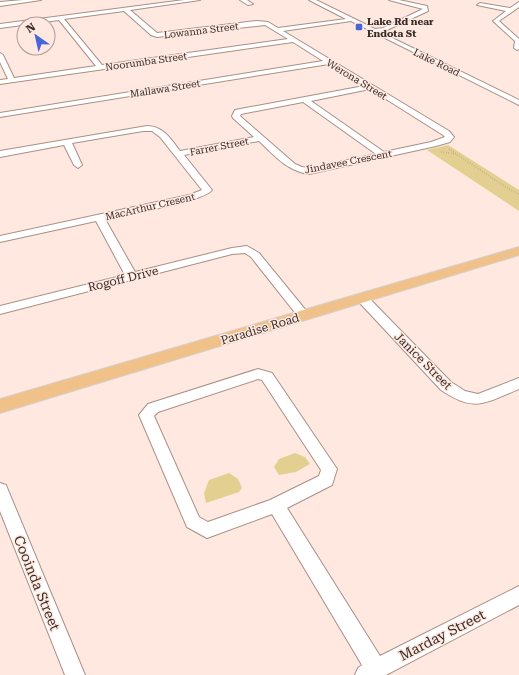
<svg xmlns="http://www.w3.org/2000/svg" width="519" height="675" font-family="'Roboto Serif',serif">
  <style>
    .green { fill: #e3d090 }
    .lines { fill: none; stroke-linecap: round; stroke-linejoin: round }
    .minor-casing { stroke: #a98f86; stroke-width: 2 }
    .major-casing { stroke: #d3d1d0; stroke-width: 2 }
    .path { stroke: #b09e97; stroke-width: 2; stroke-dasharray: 0.5 2; stroke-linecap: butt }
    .minor { fill: #fff; fill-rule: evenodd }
    .major { fill: #f0c28a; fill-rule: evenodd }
    .poi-dot { fill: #4766d9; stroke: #ffe8e0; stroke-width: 1.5 }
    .labels { text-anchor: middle; stroke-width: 3; stroke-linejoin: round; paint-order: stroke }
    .far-poi-label { font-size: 10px; font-weight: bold; fill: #372c28; stroke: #ffe8e0; text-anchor: start }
    .far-street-label { font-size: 10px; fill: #372c28; stroke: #ffe8e0 }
    .street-label { font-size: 12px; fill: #372c28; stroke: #ffe8e0 }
    .near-street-label { font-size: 14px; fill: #372c28; stroke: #ffe8e0 }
  </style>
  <rect width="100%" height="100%" fill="#ffe8e0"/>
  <!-- green -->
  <g class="green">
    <polygon points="448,145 519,190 519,211 427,150"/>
    <polygon points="295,453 305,457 310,464 296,472 279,475 274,467 279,459"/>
    <polygon points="229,473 238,479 242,488 239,492 206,503 204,493 209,480"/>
  </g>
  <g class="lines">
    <!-- minor casing -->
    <g class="minor-casing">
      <g id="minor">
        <polygon points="23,0 41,0 0,6 0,2"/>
        <path d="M184,0H200L130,10L157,33L257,21L268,22L278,28L346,19L309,0H316L375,29L383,28L423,9L389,0H399L427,6L428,11L387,30L380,32L519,100V105L351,21L283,31L449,131L454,137L450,142L436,146L309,174C287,171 274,155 259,141L184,155L212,190C203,202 124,215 105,219L135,272L232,248L247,246L259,253L308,313L310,316L308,319H300L251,257L245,253L232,254L0,314V306L125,275L96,221L0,242V236L189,195L202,190L160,137L152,131H143L72,143L82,165L78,168L74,165L64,145L0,157V151L147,126C163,126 171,139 180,151L254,137L233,118L232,116L235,110L364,86L329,64L0,117V113L323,61L293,42L0,84V80L8,79L0,62V53L3,55L14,78L96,66L59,20L0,28V24ZM124,11L151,35L157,37L265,25L288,39L102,65L64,19ZM370,89L443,135L445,137L431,142L384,152L311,101ZM303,102L376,154L309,168L302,167L295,164L240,116L241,114Z"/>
        <polygon points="240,0 247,0 253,4 248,5"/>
        <polygon points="519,2 519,7 499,21 519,39 519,49 517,50 514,48 515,41 493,21 506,11 477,5 480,3 510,8"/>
        <path d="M362,294L366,295L451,382L465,391L478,394L519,378V389C485,403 475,413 441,390L358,301L356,298L358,295Z"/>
        <path d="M258,369L272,373L337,469L332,485L287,508L380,656L519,586V605L386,675H355L358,668L362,665L272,514L207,538L187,527L139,415L148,404ZM258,379L262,380L321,470L319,476L270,500L208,522L199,517L154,416L158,412Z"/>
        <polygon points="0,483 6,485 8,490 85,675 65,675 0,511"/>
      </g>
    </g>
    <!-- major casing -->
    <g class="major-casing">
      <polygon id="major" points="519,247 519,255 0,413 0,399"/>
    </g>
    <!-- path -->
    <g class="path">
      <polyline points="449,149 507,188 519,194"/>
      <polyline points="441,152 456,154"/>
    </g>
    <!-- minor -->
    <use href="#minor" class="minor"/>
    <!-- major -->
    <use href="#major" class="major"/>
  </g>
  <!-- markers -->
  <rect class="poi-dot" x="355" y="23" width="8" height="8" rx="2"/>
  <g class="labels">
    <!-- far-poi labels -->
    <g class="far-poi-label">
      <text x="367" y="25">Lake Rd near<tspan x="367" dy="12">Endota St</tspan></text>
    </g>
    <!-- far-street labels -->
    <g class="far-street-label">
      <text transform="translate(201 30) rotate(-7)" y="4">Lowanna Street</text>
      <text transform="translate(146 61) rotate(-8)" y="4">Noorumba Street</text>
      <text transform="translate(437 62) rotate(26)" y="4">Lake Road</text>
      <text transform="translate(357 79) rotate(31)" y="4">Werona Street</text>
      <text transform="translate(165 88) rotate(-9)" y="4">Mallawa Street</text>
      <text transform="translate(219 146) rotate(-11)" y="4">Farrer Street</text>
      <text transform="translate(348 161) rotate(-11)" y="4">Jindavee Crescent</text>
      <text transform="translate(150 206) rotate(-13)" y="4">MacArthur Cresent</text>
    </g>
    <!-- street labels -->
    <g class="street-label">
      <text transform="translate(123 279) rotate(-14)" y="4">Rogoff Drive</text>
      <text transform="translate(260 329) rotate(-17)" y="4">Paradise Road</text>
      <text transform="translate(423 361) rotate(45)" y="4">Janice Street</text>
    </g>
    <!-- near-street labels -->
    <g class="near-street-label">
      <text transform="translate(37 583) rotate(68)" y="5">Cooinda Street</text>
      <text transform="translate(442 635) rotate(-27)" y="5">Marday Street</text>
    </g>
  </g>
  <!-- north arrow -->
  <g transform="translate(36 36) rotate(326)"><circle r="19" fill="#ffe8e0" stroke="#af9d96"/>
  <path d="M0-3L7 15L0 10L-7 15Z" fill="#4766d9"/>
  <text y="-6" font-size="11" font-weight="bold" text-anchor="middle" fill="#372c28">N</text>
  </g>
</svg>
